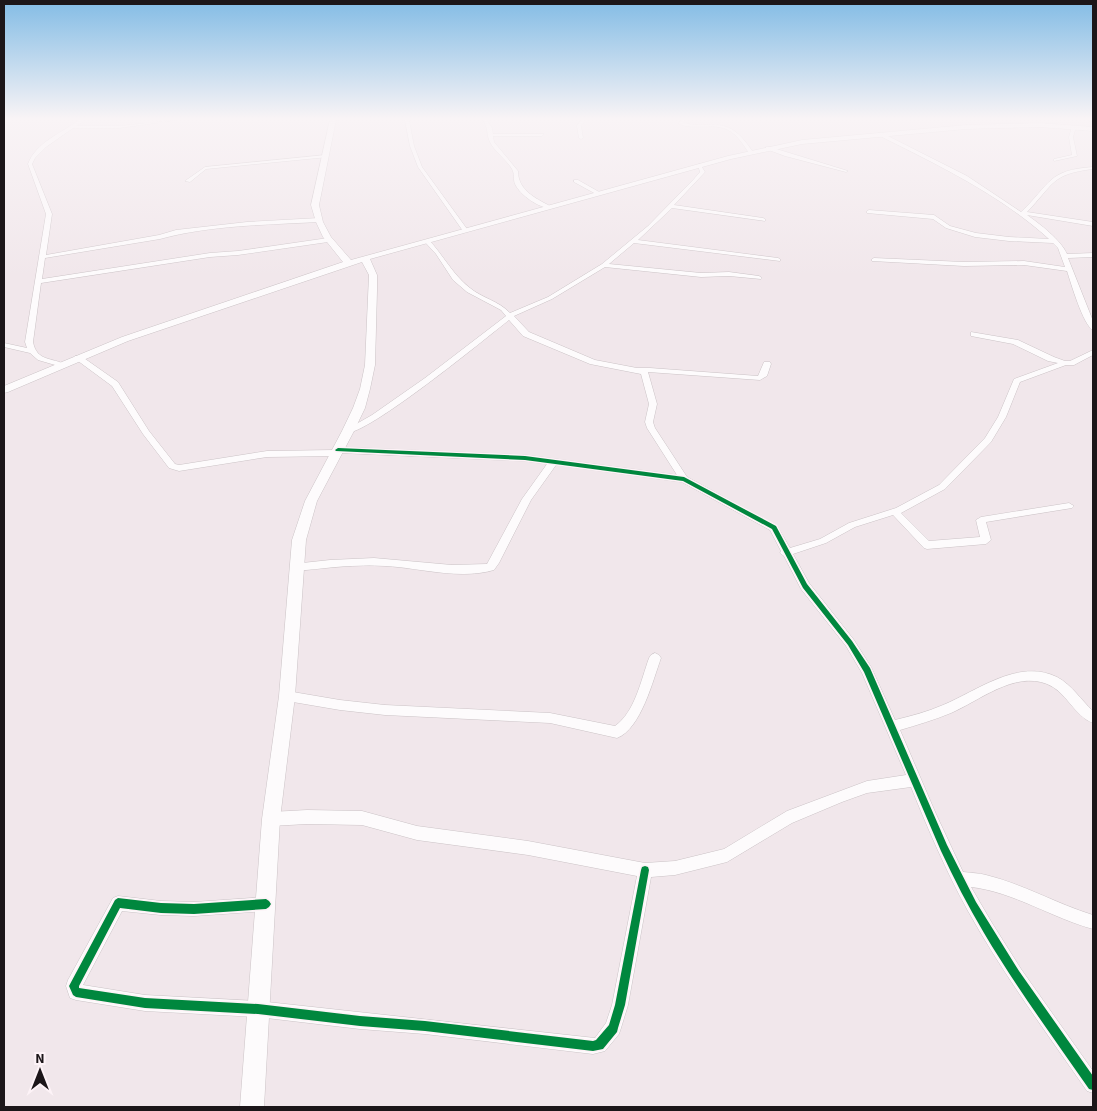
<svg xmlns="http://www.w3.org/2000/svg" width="1097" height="1111" font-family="'Source Sans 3',sans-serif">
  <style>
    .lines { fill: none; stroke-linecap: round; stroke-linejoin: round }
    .street-casing { stroke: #cbc3c6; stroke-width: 1 }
    .secondary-casing { stroke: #cbc3c6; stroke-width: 1 }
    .street { fill: #fdfbfc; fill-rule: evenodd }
    .secondary { fill: #fdfbfc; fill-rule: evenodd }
    .cycleway-casing { stroke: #fdf3f7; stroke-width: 3 }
    .cycleway { fill: #00873e; fill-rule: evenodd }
  </style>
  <rect width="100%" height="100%" fill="#f1e7eb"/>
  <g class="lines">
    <!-- street casing -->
    <g class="street-casing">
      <g id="street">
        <path d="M79,120H84L77,126H119L177,120L119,128H73L46,147L35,158L32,164L52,214L46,255L159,235L176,230L247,222L319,218L322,220L319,222C266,225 211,225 160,239L45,258L42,279L210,253L238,251L328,238L331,240L328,242L238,255L210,257L41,283L33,342C37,362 52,357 66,365L62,367L38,360L30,353L4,347V343L27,348L25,342L46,214L28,164C36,142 62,133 79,120Z"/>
        <polygon points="405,120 409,120 414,146 422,167 467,229 467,231 463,231 418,167 410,146"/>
        <path d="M483,120H487L492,128L493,134H544L542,136H493L494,142L518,171C518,190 535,198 550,206V208C539,208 520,195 515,184C513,179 515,174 512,169C507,160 494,151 490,142C486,134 489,129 483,120Z"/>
        <polygon points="581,120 585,120 581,126 583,138 581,139 579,138 577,126"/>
        <path d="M681,120H685L683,122C691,126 699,125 707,125C732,123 740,134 753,152L749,153C743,144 735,131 723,128C709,124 694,130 679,124Z"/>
        <rect x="1090" y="120" width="3" height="1"/>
        <polygon points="1074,126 1076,127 1073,137 1077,156 1054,161 1054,159 1072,155 1069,137 1072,127"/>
        <path d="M878,133H882L967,176L1021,212C1051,184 1047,170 1093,167V169C1051,174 1054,184 1027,212L1093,222V226L1027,215C1040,224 1061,240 1067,254L1093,253V257L1068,258L1093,321V330C1083,325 1071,283 1067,271L1024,265L964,266L872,261V259L874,258L964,262L1024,261L1065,267L1058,248L1053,243L1009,241L975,237L946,228L933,219L867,213V211L869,210L934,215L950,226L976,233L1009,237L1049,239C999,194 938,165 878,135Z"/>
        <polygon points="766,147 770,147 848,171 846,172 785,156 766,149"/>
        <polygon points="326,155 328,157 206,169 190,182 185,181 205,167"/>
        <path d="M700,164L705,172L674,205L763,218L765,219V221L672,208L638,240L778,258L780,259V261L634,243L609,264L701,273L729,272L759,276L762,278L761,279L729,276L701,277L605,267L552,299L514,316L529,332L595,360L637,368H650L758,376L764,362H770L771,364L767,376L760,380L648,372L657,404L653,422L655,428L687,477L777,526L790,548L820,539L849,523L896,508L939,485L985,438L998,417L1014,379L1058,363L1048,361L1013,344L971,336V332L1018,340L1054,357L1065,361H1070L1093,350V355L1074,365H1066L1020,382L1006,417L991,442L945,489L901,513L929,541L980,537L976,520L981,517L1069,503L1074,506L1072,508L986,522L991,540L986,544L927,549L924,548L893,515L855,527L826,543L793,554L809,583L854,640L871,667L895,720C911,716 927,712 943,705C977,691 1018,658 1057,677C1072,685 1081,700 1093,711V723C1074,716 1066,691 1047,684C1014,671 979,701 951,713C934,720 917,725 900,730L936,814L963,872C971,873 979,873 986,875C1023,884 1057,904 1093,915V929C1052,918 1014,892 971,887L992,923L1021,969L1093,1071V1093L1087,1091C1046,1032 1003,974 968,911C946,871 928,829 911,787L867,793L842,802L792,823L727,862L675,875L651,877L628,1005L621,1028L619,1034L605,1051L593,1054L425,1034L360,1029L258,1017L145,1011L76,1000L70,998L66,986L68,980L113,898L118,896L161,901L194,902L266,897L271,899L273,904L271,909L266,911L194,916L161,915L122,911L83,985L145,995L258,1001L595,1038L606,1023L612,1005L637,876L528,855L417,840L362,825L307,824L271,826L266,824L264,819L266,814L271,812L307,810L362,811L417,826L528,841L645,863L675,861L724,849L787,811L867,781L906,775L862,673L846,646L801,589L784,556L780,553L781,551L770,530L682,482L556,465L531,500L499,563L494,570C460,580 420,568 386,566C356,564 326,568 297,571L293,570L292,567L293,564L330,560L374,558L452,565L487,564L522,499L547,464L525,461L341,453L337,456L267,457L179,471L169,468L143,434L112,386L74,358L75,356H81L118,382L149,431L175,464L179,465L267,451L334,450L338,447L525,455L677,475L647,428L645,422L649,404L641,374L590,364L523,336L509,320C486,338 367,436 345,433L344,431L372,415L425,378L506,316L501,310L467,292L453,280L436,254L424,241L425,240H429C443,255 453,275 470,288C482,298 499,301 510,313L548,297L602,264L648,226L694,179L700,172L698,165Z"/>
        <polygon points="574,180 578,180 601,193 596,194 574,182"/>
        <path d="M655,653L659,655L661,658C653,680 641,729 617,738L550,723L385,715L340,710L287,701L283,700L281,696L283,692L287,691L340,700L385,705L550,713L615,726C635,712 641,680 649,658L651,655Z"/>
      </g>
    </g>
    <!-- secondary casing -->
    <g class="secondary-casing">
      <polygon id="secondary" points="330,120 336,120 319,205 323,222 331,237 351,260 728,156 802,140 966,125 1040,123 1093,127 1093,131 1040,127 966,129 802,144 731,159 370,259 377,275 377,290 375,365 370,389 365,408 354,431 317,501 306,540 295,696 280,819 264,1107 240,1107 262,819 279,696 292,540 305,501 342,431 353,408 360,389 365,365 369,275 362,262 128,341 8,392 4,393 4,386 122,337 343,262 323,237 316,222 311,205"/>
    </g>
    <!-- street -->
    <use href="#street" class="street"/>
    <!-- secondary -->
    <use href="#secondary" class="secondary"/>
    <!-- cycleway casing -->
    <g class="cycleway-casing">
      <g id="cycleway">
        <path d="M338,448L525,456L684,477L776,526L807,584L852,641L870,668L947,845L976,902L1019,971L1093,1076V1090L1089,1089C1053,1037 1016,987 984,933C968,906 954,879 941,851L864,672L848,645L803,588L772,529L683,481L525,460L336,451L335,450Z"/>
        <polygon points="645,866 648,867 649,870 625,1005 618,1028 617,1032 603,1049 593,1051 425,1031 360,1026 258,1014 145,1008 76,997 73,995 69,986 115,900 118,898 161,903 194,904 266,899 269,901 271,904 269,907 266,909 194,914 161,913 120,908 79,986 79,988 145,998 258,1004 360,1016 425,1021 593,1041 596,1040 609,1025 615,1005 641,870 642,867"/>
      </g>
    </g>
    <!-- cycleway -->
    <use href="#cycleway" class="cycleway"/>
  </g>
  <!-- sky -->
  <linearGradient id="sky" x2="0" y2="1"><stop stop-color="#83bce5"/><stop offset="0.43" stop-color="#f9f4f6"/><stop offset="1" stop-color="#f9f4f6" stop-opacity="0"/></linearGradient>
  <rect width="1097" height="276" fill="url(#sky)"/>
  <!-- border -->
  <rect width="1097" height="1111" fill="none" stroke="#1c1619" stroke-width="10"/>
  <!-- north arrow -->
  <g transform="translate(40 1071)" stroke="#fdf3f7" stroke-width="4" paint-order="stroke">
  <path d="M0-4L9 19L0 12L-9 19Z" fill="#1c1619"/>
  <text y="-8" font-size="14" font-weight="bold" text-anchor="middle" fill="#1c1619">N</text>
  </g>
</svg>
